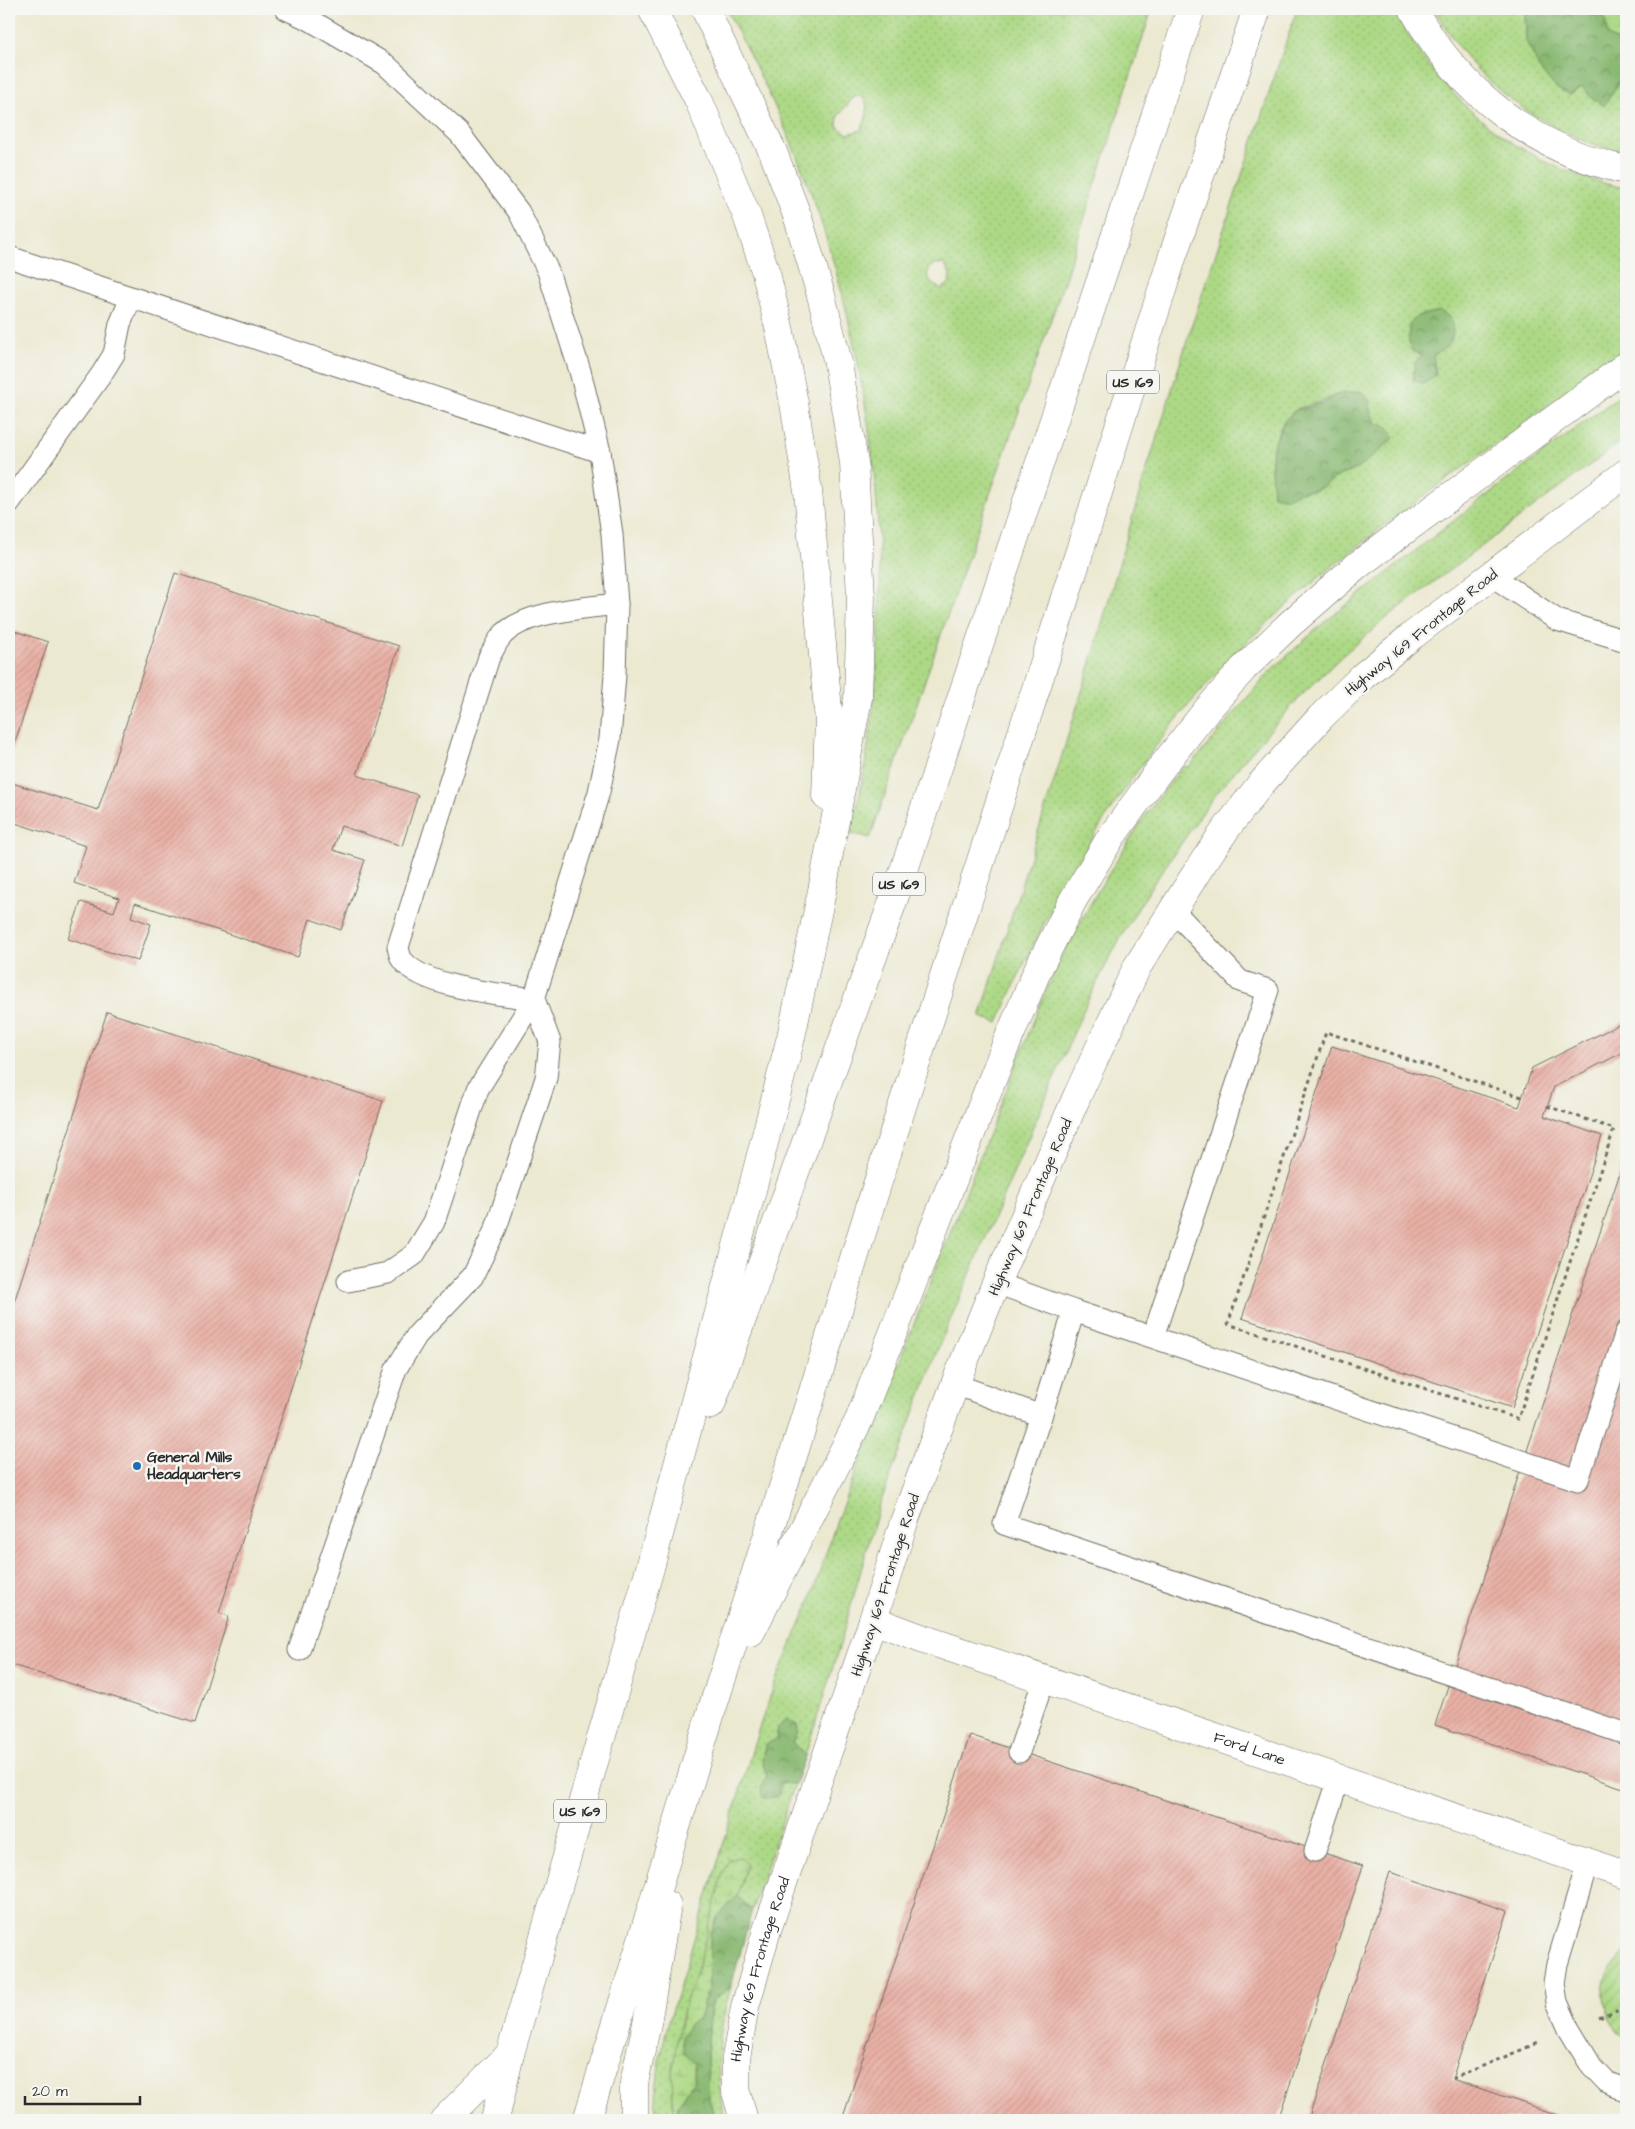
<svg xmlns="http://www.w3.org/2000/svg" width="1635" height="2129" font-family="'Architects Daughter',sans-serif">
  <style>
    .grass { fill: url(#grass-dots); stroke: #6c8258; fill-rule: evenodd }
    .forest { fill: url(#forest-crowns); stroke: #5a724f }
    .wetland { fill: url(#wetland-marsh); stroke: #6c8258 }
    .garden { fill: url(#garden-furrows); stroke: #6c8258 }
    .building { fill: url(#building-hatch) }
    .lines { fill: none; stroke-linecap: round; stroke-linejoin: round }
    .lane-casing { stroke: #6f6e65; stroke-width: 23 }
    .street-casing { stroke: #6f6e65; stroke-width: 29 }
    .secondary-casing { stroke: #6f6e65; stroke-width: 29 }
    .highway-casing { stroke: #6f6e65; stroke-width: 29 }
    .path { stroke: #6f6e65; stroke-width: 3; stroke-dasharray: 4 4; stroke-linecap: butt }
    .lane { stroke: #fff; stroke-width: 21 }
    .street { stroke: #fff; stroke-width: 28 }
    .secondary { stroke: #fff; stroke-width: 28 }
    .highway { stroke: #fff; stroke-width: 28 }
    .poi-dot { fill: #1f6fb2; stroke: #f6f6f2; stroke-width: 2 }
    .labels { text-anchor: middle; stroke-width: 5; stroke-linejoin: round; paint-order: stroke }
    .shield { fill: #f6f6f2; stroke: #686867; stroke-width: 1 }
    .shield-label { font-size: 14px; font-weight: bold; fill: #2b2b2b }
    .street-label { font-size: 15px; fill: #2b2b2b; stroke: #f6f6f2 }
    .poi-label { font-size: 15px; font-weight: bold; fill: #2b2b2b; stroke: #f6f6f2; text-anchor: start }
  </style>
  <defs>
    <pattern id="grass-dots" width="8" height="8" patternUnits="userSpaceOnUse" patternTransform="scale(1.25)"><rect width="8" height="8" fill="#add986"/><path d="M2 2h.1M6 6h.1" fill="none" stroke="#95ba74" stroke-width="1.8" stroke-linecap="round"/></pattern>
    <pattern id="forest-crowns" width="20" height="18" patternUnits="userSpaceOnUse" patternTransform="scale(1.25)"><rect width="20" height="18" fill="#8ab973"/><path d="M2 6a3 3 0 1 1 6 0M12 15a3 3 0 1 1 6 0" fill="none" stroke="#71975f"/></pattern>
    <pattern id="wetland-marsh" width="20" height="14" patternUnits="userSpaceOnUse" patternTransform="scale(1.25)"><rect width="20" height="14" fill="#add986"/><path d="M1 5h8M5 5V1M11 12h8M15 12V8" fill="none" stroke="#95ba74"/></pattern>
    <pattern id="garden-furrows" width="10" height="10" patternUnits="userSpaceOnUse" patternTransform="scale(1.25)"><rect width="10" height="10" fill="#add986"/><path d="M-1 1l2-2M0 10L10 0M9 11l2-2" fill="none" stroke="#95ba74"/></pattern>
    <pattern id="building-hatch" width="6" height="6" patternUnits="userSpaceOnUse" patternTransform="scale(1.25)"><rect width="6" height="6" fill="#e9b1a6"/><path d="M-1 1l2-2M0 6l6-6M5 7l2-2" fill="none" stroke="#c8988f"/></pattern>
  </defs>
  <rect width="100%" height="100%" fill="#f6f6f2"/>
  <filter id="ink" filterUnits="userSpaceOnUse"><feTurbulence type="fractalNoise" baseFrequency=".02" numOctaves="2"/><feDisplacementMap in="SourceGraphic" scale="10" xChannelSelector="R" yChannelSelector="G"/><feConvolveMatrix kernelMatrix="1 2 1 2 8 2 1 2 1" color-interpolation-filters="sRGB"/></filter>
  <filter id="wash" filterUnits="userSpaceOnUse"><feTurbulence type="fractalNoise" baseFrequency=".0096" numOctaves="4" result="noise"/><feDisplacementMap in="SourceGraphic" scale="20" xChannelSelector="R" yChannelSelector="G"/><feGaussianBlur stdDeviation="1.12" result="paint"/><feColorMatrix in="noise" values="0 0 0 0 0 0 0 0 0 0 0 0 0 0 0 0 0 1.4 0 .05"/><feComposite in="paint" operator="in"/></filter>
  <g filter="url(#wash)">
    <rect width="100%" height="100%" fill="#ece9d1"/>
    <!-- grass -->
    <g class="grass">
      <path d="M726,9H1152L1062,288L870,838L851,833C899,634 885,422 823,228C799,152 763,79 726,9ZM855,96L863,97C870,108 867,118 861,130L848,134L837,126L838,116ZM944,264L950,274L949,284L941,289L931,283L927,274L932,265Z"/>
      <path d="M1297,9H1394C1439,100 1525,170 1626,188V347C1579,382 1533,417 1486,451C1404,510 1323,569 1250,639C1141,746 1056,883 998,1023L980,1017L1088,672L1138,498L1190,331ZM1336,395L1370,401V411L1376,423L1388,427L1359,468L1338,476L1317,490L1303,491L1271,470C1273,450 1276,422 1296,410C1305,404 1323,403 1336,395Z"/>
      <path d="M1434,9H1525L1526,41L1582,87L1592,98L1619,82H1626V153C1572,143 1509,106 1473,65C1458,48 1446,28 1434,9Z"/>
      <path d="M1626,391V438L1394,612L1343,655L1296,701L1250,753L1212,799L1149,890L1117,944L1087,1002L939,1346L879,1507L839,1648L805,1756L799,1748L791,1743L798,1731L778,1728L776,1739L762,1760L767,1777L780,1783L795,1784L752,1910L737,1896L747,1864L730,1859L697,1972L686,2001L672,2075L674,2120H656C654,2087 660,2056 668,2024L759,1728L776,1680L810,1601L838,1517L1041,1002L1062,955L1099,889L1146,814L1183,766L1189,767L1268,673L1321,625L1479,501Z"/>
      <path d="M731,1987C717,2038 715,2068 724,2120H715L709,2099L707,2057L711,2001Z"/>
    </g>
    <!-- forest -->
    <g class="forest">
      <polygon points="1525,9 1599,9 1604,15 1608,36 1626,45 1626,82 1619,82 1604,106 1592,98 1582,87 1570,95 1557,89 1541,71 1526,41"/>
      <path d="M1440,311L1451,318C1456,340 1451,345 1433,356L1436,375L1424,384L1413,380L1415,362L1422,356L1412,351L1409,342V325L1417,316Z"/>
      <polygon points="1361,391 1370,401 1370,411 1376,423 1388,427 1394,438 1359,468 1338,476 1317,490 1303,491 1286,498 1273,495 1271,470 1273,447 1283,424 1296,410 1325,402 1336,395"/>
      <path d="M786,1719L797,1725L798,1731L792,1743L799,1748L805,1756L795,1784L780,1783L779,1795L772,1799L763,1798C759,1790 762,1784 767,1777L762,1760L765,1745L776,1739L778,1728Z"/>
      <polygon points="737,1896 752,1910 731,1987 711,2001 707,2057 709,2099 715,2120 676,2120 678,2105 694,2080 694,2063 684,2054 682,2038 689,2024 699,2018 709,1984 710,1935 718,1916"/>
    </g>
    <!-- wetland -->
    <g class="wetland">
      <polygon points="1599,9 1626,9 1626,45 1608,36 1604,15"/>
      <polygon points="740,1857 747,1864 737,1896 718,1916 710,1934 709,1984 699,2018 689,2024 682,2038 684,2054 694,2063 694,2080 678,2105 676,2120 674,2120 672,2075 677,2039 686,2001 697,1972 722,1875 729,1859"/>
    </g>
    <!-- garden -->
    <path class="garden" d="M1626,1952V2038C1597,2017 1596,1973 1626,1952Z"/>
    <g id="blocks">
      <!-- building -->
      <g class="building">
        <polygon points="175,573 399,646 357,775 418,795 402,846 341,826 333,850 365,860 341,930 310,919 298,957 135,903 131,917 151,924 138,961 68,939 81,902 114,912 119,898 74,883 86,846 9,821 9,782 98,810"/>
        <polygon points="9,629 48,642 9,760"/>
        <polygon points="107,1012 383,1101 219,1613 229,1616 195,1723 9,1664 9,1318"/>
        <polygon points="1626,1021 1626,1051 1554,1087 1544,1116 1602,1136 1512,1408 1242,1318 1332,1046 1519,1107 1532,1068"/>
        <polygon points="1626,1155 1626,1789 1435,1725"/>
        <polygon points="970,1735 1363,1866 1278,2120 842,2120"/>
        <polygon points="1390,1872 1508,1911 1452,2079 1573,2120 1308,2120"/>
      </g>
    </g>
  </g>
  <g filter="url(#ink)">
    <use href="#blocks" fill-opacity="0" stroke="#6f6e65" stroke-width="1"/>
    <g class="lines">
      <!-- lane casing -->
      <g class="lane-casing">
        <g id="lane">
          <polyline points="286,9 310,20 385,64 459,133 519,212 548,271 580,371 600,452 612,534 617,604 615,675 610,739 599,792 534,999 478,1089 434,1222 414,1255 388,1273 348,1281"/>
          <polyline points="9,257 600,452"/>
          <polyline points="9,503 101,375 114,354 120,324 131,298"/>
          <polyline points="1491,575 1557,620 1626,641"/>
          <polyline points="1074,1311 1578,1480 1626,1332"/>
          <polyline points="1153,1337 1268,990 1240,981 1173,910"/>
          <polyline points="955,1384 1041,1416 1074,1311 996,1283"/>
          <polyline points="1041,1416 1004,1524 1626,1734"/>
          <path d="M299,1650L396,1369L417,1335L473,1276L496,1228L546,1078L550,1042L534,999C501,994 425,988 403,961C400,958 399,951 398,947L489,657C493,651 496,643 501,637C522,611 586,608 617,604"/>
          <polyline points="1019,1752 1044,1679"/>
          <polyline points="1315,1851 1339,1778"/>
          <polyline points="1588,1862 1557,1964 1554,1983 1557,2002 1569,2029 1592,2067 1606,2082 1626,2090"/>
        </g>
      </g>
      <!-- street casing -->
      <g class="street-casing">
        <g id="street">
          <path id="s1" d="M744,2120L736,2092V2058L745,2007L767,1930L873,1620"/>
        </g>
      </g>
      <!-- secondary casing -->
      <g class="secondary-casing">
        <g id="secondary">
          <path id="s2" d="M1626,473L1413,635L1363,676L1320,718L1260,785L1226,829L1200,867L1137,967L1078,1094L996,1283L955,1384L904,1522L873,1620L924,1639L1626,1875"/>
        </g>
      </g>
      <!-- highway casing -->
      <g class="highway-casing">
        <g id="highway">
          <polyline points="652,9 699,101 747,216 766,273 780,332 794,403 808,491 829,721 826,796"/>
          <path d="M1413,9C1459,91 1533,150 1626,170"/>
          <polyline points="711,1405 901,879 1191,9"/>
          <polyline points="751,1632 859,1420 1005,1047 1038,969 1073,900 1111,837 1161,768 1207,710 1244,668 1290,624 1358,565 1626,366"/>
          <polyline points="444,2120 510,2054"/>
          <polyline points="495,2120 510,2054 650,1568 752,1190 791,1037 822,891 858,698 861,597 854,463 838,363 821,295 798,218 773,152 705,9"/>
          <polyline points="587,2120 713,1706 794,1453 868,1213 1057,623 1173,255 1257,9"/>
          <polyline points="634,2120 634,2083 647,2023 667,1905"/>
        </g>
      </g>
      <!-- path -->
      <g class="path">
        <polyline points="1522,1097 1326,1032 1228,1324 1518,1419 1614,1129 1547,1106"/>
        <polyline points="1599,2017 1626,2006"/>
        <polyline points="1452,2079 1540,2042"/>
      </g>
      <!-- lane -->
      <use href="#lane" class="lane"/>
      <!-- street -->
      <use href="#street" class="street"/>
      <!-- secondary -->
      <use href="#secondary" class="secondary"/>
      <!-- highway -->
      <use href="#highway" class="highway"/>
    </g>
  </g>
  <!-- markers -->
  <circle class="poi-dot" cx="137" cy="1466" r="5"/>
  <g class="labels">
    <!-- shield labels -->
    <g class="shield">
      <rect x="1107" y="370.5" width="52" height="23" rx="4"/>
      <rect x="873" y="872.5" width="52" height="23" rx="4"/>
      <rect x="554" y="1799.5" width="52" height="23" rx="4"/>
    </g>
    <g class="shield-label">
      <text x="1133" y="387">US 169</text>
      <text x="899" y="889">US 169</text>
      <text x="580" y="1816">US 169</text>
    </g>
    <!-- street labels -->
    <g class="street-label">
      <text transform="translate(1421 632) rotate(-39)" y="5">Highway 169 Frontage Road</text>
      <text transform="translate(1030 1207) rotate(-67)" y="5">Highway 169 Frontage Road</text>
      <text transform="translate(885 1585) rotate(-72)" y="5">Highway 169 Frontage Road</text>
      <text dy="5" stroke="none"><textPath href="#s2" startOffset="1805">Ford Lane</textPath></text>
      <text dy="5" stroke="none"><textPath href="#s1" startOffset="155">Highway 169 Frontage Road</textPath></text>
    </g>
    <!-- poi labels -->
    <g class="poi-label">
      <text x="147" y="1462">General Mills<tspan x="147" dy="17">Headquarters</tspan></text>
    </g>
  </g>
  <!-- margin -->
  <rect width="1635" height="2129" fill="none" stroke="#f6f6f2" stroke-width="30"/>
  <!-- scale -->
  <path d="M25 2096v8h115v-8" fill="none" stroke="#2b2b2b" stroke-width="2.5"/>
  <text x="32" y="2096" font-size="15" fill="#2b2b2b" stroke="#f6f6f2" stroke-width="4" paint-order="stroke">20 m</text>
</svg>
